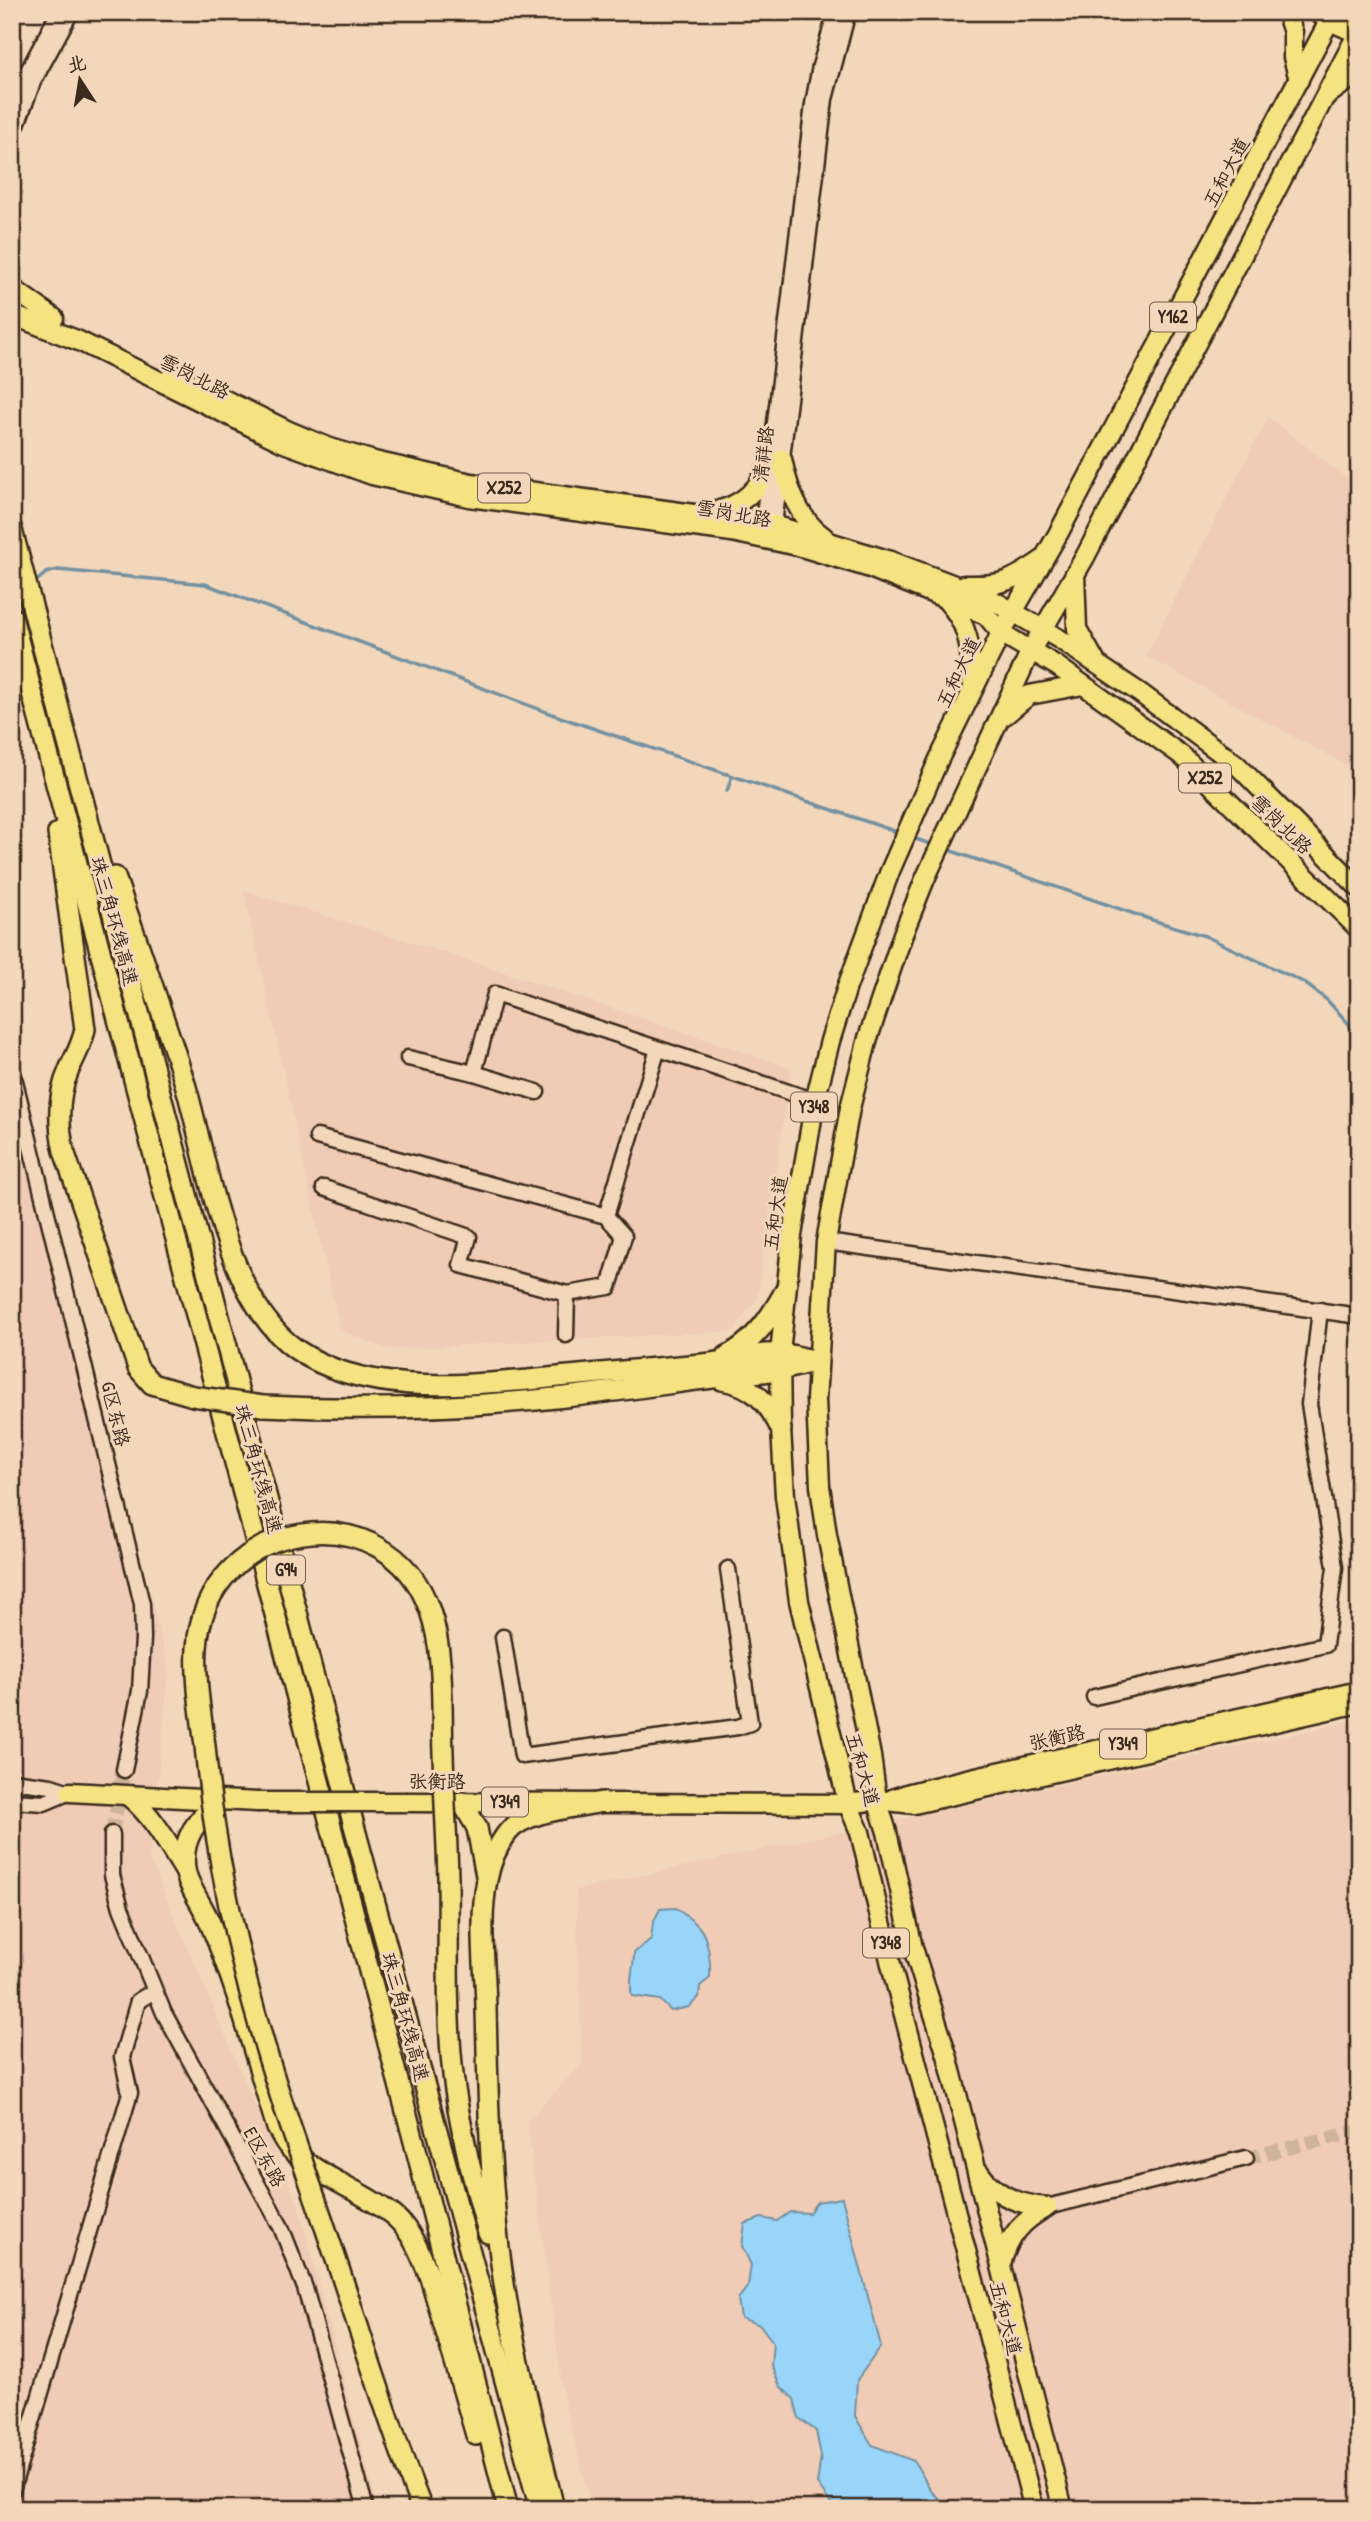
<svg xmlns="http://www.w3.org/2000/svg" width="1371" height="2521" font-family="'Patrick Hand','LXGW WenKai TC',sans-serif">
  <style>
    .built { fill: #f0cbb6 }
    .water { fill: #98d5f9; stroke: #7391a1; stroke-width: 2 }
    .lines { fill: none; stroke-linecap: round; stroke-linejoin: round }
    .stream { stroke: #7391a1; stroke-width: 3.5 }
    .minor-tunnel { stroke: #ceb49b; stroke-width: 14; stroke-dasharray: 14 7; stroke-linecap: butt }
    .minor-casing { stroke: #3b2a1e; stroke-width: 19 }
    .major-casing { stroke: #3b2a1e; stroke-width: 23 }
    .highway-casing { stroke: #3b2a1e; stroke-width: 24 }
    .minor { stroke: #f3d7ba; stroke-width: 14 }
    .major { stroke: #f5e382; stroke-width: 18 }
    .highway { stroke: #f5e382; stroke-width: 19 }
    .major-bridge-casing { stroke: #3b2a1e; stroke-width: 23; stroke-linecap: butt }
    .highway-bridge-casing { stroke: #3b2a1e; stroke-width: 24; stroke-linecap: butt }
    .major-bridge { stroke: #f5e382; stroke-width: 18 }
    .highway-bridge { stroke: #f5e382; stroke-width: 19 }
    .labels { text-anchor: middle; stroke-width: 6; stroke-linejoin: round; paint-order: stroke }
    .shield { fill: #f3d7ba; stroke: #725e4d; stroke-width: 2 }
    .shield-label { font-size: 18px; font-weight: bold; fill: #3b2a1e }
    .street-label { font-size: 19px; fill: #3b2a1e; stroke: #f3d7ba }
  </style>
  <rect width="100%" height="100%" fill="#f3d7ba"/>
  <filter id="ink" filterUnits="userSpaceOnUse"><feTurbulence type="fractalNoise" baseFrequency=".0143" numOctaves="2"/><feDisplacementMap in="SourceGraphic" scale="14" xChannelSelector="R" yChannelSelector="G"/><feConvolveMatrix kernelMatrix="1 2 1 2 8 2 1 2 1" color-interpolation-filters="sRGB"/></filter>
  <g filter="url(#ink)">
    <!-- built -->
    <g class="built">
      <polygon points="1268,417 1359,488 1359,772 1146,656"/>
      <polygon points="244,891 433,949 791,1068 757,1298 733,1331 389,1349 340,1330"/>
      <polygon points="12,1036 169,1671 149,1858 298,2205 378,2509 12,2509"/>
      <polygon points="1359,1720 1359,2509 592,2509 564,2400 527,2121 582,2064 576,1890"/>
    </g>
    <!-- water -->
    <g class="water">
      <path d="M676,1908C683,1914 693,1920 699,1927C709,1939 711,1963 710,1978L700,1986L699,1997L689,2007L671,2011L660,2000L632,1996C628,1980 634,1970 634,1953L651,1939L653,1923L660,1909Z"/>
      <polygon points="842,2198 881,2346 857,2380 855,2416 872,2445 914,2461 932,2492 950,2509 835,2509 817,2484 821,2456 816,2431 799,2418 794,2399 780,2386 771,2365 773,2342 760,2325 741,2318 738,2299 748,2286 751,2265 742,2246 745,2224 761,2218 777,2221 790,2212 809,2213 817,2202"/>
    </g>
    <g class="lines">
      <!-- stream -->
      <g class="stream">
        <polyline points="32,585 46,573 58,570 205,584 557,716 900,833"/>
        <polyline points="12,603 22,595"/>
        <polyline points="727,791 732,776"/>
        <polyline points="910,837 933,845"/>
        <polyline points="943,848 1152,920 1205,936 1303,982 1327,1000 1349,1024 1359,1042"/>
      </g>
      <!-- minor-tunnel -->
      <g class="minor-tunnel">
        <polyline points="112,1834 124,1770"/>
        <polyline points="1246,2158 1359,2131"/>
      </g>
      <!-- minor casing -->
      <g class="minor-casing">
        <g id="minor">
          <polyline points="12,101 59,12"/>
          <polyline points="12,138 33,82 71,12"/>
          <polyline points="765,534 763,523 813,104 820,66 836,12"/>
          <polyline points="769,534 774,525 825,99 848,12"/>
          <polyline points="408,1058 474,1073"/>
          <polyline points="12,1069 142,1604 143,1638 140,1691 124,1770"/>
          <polyline points="537,1092 474,1073 495,994 815,1101"/>
          <polyline points="317,1137 606,1216 658,1049"/>
          <polyline points="324,1188 469,1237 461,1265 567,1294"/>
          <polyline points="826,1242 1359,1316"/>
          <polyline points="566,1335 567,1294 609,1287 624,1236 606,1216"/>
          <polyline points="503,1637 522,1756 738,1727 750,1723 728,1569"/>
          <polyline points="1094,1697 1325,1645 1335,1567 1309,1404 1320,1310"/>
          <polyline points="12,1781 51,1786 70,1792"/>
          <polyline points="12,1801 44,1803 70,1792"/>
          <polyline points="112,1834 112,1875 121,1908 164,2013 281,2227 305,2288 366,2509"/>
          <polyline points="1047,2207 1246,2158"/>
          <polyline points="12,2490 130,2093 122,2057 138,2001 154,1991"/>
        </g>
      </g>
      <!-- major casing -->
      <g class="major-casing">
        <g id="major">
          <polyline points="1286,12 1293,32 1293,57 1299,80"/>
          <polyline points="1317,12 1330,21 1359,34"/>
          <polyline points="1329,94 1359,72"/>
          <polyline points="12,288 54,318"/>
          <polyline points="12,315 79,341 284,443 372,475 469,497 732,532 798,546 870,568 986,615 1001,633 1057,666 1181,755 1359,929"/>
          <polyline points="172,374 289,431 330,448 374,461 471,483 774,525 891,561 991,599 1061,640 1140,693 1237,765 1359,888"/>
          <path d="M782,459C788,488 798,519 824,537"/>
          <path d="M711,512C743,507 762,488 771,457"/>
          <polyline points="1075,574 1077,629 1095,661"/>
          <path d="M964,585C1002,586 1010,582 1041,561"/>
          <path d="M946,600C972,628 970,652 973,687"/>
          <polyline points="1005,715 1029,695 1083,685"/>
          <polyline points="70,1792 257,1802"/>
          <polyline points="892,1799 910,1793 967,1779 1359,1691"/>
          <polyline points="408,1802 848,1804 877,1800 914,1804 1359,1703"/>
          <path d="M979,2172C995,2196 1019,2205 1047,2207"/>
          <path d="M1001,2264C1009,2235 1022,2221 1047,2207"/>
          <polyline points="1034,2509 893,1973 860,1832 848,1804 799,1601 785,1496 781,1429 780,1354 792,1235 815,1101 830,1041 847,987 890,871 939,759 1001,633 1058,534 1334,12"/>
          <polyline points="1063,2509 947,2055 913,1948 887,1832 877,1800 871,1756 827,1535 820,1486 816,1400 826,1242 850,1108 868,1038 903,934 925,879 1031,650 1085,557 1359,31"/>
        </g>
      </g>
      <!-- highway casing -->
      <g class="highway-casing">
        <g id="highway">
          <polyline points="12,530 325,1719 540,2509"/>
          <polyline points="12,617 416,2149 508,2509"/>
          <path d="M58,833L85,1029C82,1045 75,1056 69,1070C57,1096 58,1124 64,1151L138,1368L152,1384L193,1396"/>
          <path d="M115,877C139,947 164,1016 186,1087C209,1167 226,1301 297,1350C362,1394 454,1386 528,1380C586,1374 644,1369 702,1364C728,1362 755,1352 781,1354C793,1354 805,1359 817,1361"/>
          <path d="M727,1356C755,1341 770,1318 785,1291"/>
          <path d="M722,1380C753,1385 768,1402 781,1429"/>
          <path d="M263,1406C364,1411 466,1408 565,1397C638,1389 709,1377 781,1370L809,1363"/>
          <path d="M129,1796C154,1817 168,1844 185,1871"/>
          <path d="M220,1801C197,1818 181,1839 185,1869C187,1885 204,1907 210,1923C238,1989 256,2060 277,2128C281,2134 284,2142 289,2147C316,2177 363,2190 394,2216C412,2231 421,2255 430,2277L476,2435"/>
          <polyline points="462,1802 477,1828 486,1876"/>
          <polyline points="469,2162 488,2233"/>
          <path d="M554,2509C538,2440 519,2372 507,2302C490,2205 488,2105 486,2007C485,1965 479,1921 487,1880C490,1863 497,1846 508,1832C526,1810 575,1808 602,1802"/>
        </g>
      </g>
      <!-- minor -->
      <use href="#minor" class="minor"/>
      <!-- major -->
      <use href="#major" class="major"/>
      <!-- highway -->
      <use href="#highway" class="highway"/>
      <!-- major-bridge casing -->
      <g class="major-bridge-casing">
        <polyline id="major-bridge" points="257,1802 408,1802"/>
      </g>
      <!-- highway-bridge casing -->
      <g class="highway-bridge-casing">
        <g id="highway-bridge">
          <polyline points="193,1396 263,1406"/>
          <path d="M422,2509C385,2415 356,2317 323,2221C303,2162 281,2103 264,2043C235,1946 214,1846 205,1746C201,1714 195,1680 197,1648C205,1517 388,1488 430,1611C445,1654 441,1707 443,1753C444,1794 447,1836 448,1878C449,1940 446,2003 452,2065C455,2098 462,2130 469,2162"/>
        </g>
      </g>
      <!-- major-bridge -->
      <use href="#major-bridge" class="major-bridge"/>
      <!-- highway-bridge -->
      <use href="#highway-bridge" class="highway-bridge"/>
    </g>
  </g>
  <g class="labels">
    <!-- shield labels -->
    <g class="shield">
      <rect x="1150" y="302.5" width="46" height="29" rx="5"/>
      <rect x="478" y="473.5" width="52" height="29" rx="5"/>
      <rect x="1179" y="763.5" width="52" height="29" rx="5"/>
      <rect x="791" y="1092.5" width="46" height="29" rx="5"/>
      <rect x="267" y="1555.5" width="38" height="29" rx="5"/>
      <rect x="1100" y="1729.5" width="46" height="29" rx="5"/>
      <rect x="482" y="1787.5" width="46" height="29" rx="5"/>
      <rect x="863" y="1928.5" width="46" height="29" rx="5"/>
    </g>
    <g class="shield-label">
      <text x="1173" y="323">Y162</text>
      <text x="504" y="494">X252</text>
      <text x="1205" y="784">X252</text>
      <text x="814" y="1113">Y348</text>
      <text x="286" y="1576">G94</text>
      <text x="1123" y="1750">Y349</text>
      <text x="505" y="1808">Y349</text>
      <text x="886" y="1949">Y348</text>
    </g>
    <!-- street labels -->
    <g class="street-label">
      <text transform="translate(1226 172) rotate(-62)" y="7">五和大道</text>
      <text transform="translate(195 376) rotate(27)" y="7">雪岗北路</text>
      <text transform="translate(763 454) rotate(-83)" y="7">清祥路</text>
      <text transform="translate(734 513) rotate(10)" y="7">雪岗北路</text>
      <text transform="translate(958 672) rotate(-64)" y="7">五和大道</text>
      <text transform="translate(1282 824) rotate(44)" y="7">雪岗北路</text>
      <text transform="translate(115 921) rotate(75)" y="7">珠三角环线高速</text>
      <text transform="translate(775 1213) rotate(-82)" y="7">五和大道</text>
      <text transform="translate(116 1414) rotate(76)" y="7">G区东路</text>
      <text transform="translate(259 1469) rotate(75)" y="7">珠三角环线高速</text>
      <text transform="translate(1057 1737) rotate(-13)" y="7">张衡路</text>
      <text transform="translate(863 1769) rotate(74)" y="7">五和大道</text>
      <text x="437" y="1788">张衡路</text>
      <text transform="translate(406 2017) rotate(75)" y="7">珠三角环线高速</text>
      <text transform="translate(265 2157) rotate(61)" y="7">E区东路</text>
      <text transform="translate(1006 2318) rotate(75)" y="7">五和大道</text>
    </g>
  </g>
  <!-- margin -->
  <rect width="1371" height="2521" fill="none" stroke="#f3d7ba" stroke-width="42"/>
  <rect x="21" y="21" width="1329" height="2479" fill="none" stroke="#3b2a1e" stroke-width="2.5" filter="url(#ink)"/>
  <!-- north arrow -->
  <g transform="translate(80 80) rotate(348)" stroke="#f3d7ba" stroke-width="5" paint-order="stroke">
  <path d="M0-5L12 26L0 18L-12 26Z" fill="#3b2a1e"/>
  <text y="-10" font-size="19" font-weight="bold" text-anchor="middle" fill="#3b2a1e">北</text>
  </g>
</svg>
